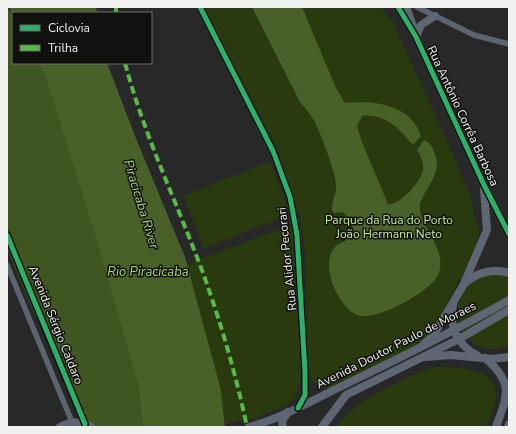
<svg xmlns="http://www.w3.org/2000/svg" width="516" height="434" font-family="'Nunito Sans',sans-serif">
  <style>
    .green { fill: #293a0e }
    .forest { fill: #405620 }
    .water { fill: #496028 }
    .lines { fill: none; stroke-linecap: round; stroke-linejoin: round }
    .street { stroke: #5c646f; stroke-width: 5.5 }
    .secondary { stroke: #5e6573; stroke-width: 8 }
    .quiet { stroke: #58b947; stroke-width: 4; stroke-dasharray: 8 4; stroke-linecap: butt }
    .cycleway-casing { stroke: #111110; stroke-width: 8 }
    .cycleway { stroke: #2db169; stroke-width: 5 }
    .labels { text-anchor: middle; stroke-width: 3; stroke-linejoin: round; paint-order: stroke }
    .street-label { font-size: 12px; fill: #f0f0ef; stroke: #111110 }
    .park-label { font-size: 12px; fill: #c6ee94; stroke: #111110 }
    .water-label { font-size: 13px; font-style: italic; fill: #abd37a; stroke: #111110 }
  </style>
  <rect width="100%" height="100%" fill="#282828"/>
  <!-- green -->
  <g class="green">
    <polygon points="204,7 381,7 394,25 446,138 469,192 479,231 476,249 431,333 418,346 329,389 311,380 309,374 305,254 300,216 278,149"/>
    <polygon points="270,161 290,214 204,249 183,196"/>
    <polygon points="294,224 303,371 295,398 286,405 258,417 225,424 221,390 187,264"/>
    <path d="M498,274L509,277V346C453,366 433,278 498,274Z"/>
    <path d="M436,367C458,367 502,368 496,401C494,410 489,419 486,427H336C343,419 350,411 358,405C376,393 416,371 436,367Z"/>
  </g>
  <!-- forest -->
  <polygon class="forest" points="7,7 13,16 13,63 38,63 46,79 96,239 138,385 143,427 94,427 84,416 72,384 35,315 7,248"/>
  <!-- water -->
  <g class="water">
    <polygon points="9,7 96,7 97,13 13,13 13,16"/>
    <path d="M252,7H302L336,88L345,103C374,100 411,104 421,136L414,144L411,143C398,127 383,113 362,116L357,126L362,142L388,204C400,206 421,181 423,170C424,162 421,157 417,150L424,140C431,143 432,147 435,154C442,173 428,184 421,201C413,222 452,250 437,277C427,293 376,322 357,315C338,307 319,264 335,247C337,244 342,243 345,241C348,238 351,235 353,232L351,221L343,212L334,213L332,210C331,202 337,195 336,184C335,170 318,125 310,114C307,110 303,106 300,102Z"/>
    <polygon points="38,63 107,63 137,141 185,257 221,390 225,427 143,427 138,385 96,239 46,79"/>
  </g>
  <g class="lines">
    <!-- street -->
    <g class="street">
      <polyline points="417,7 474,35 509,44"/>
      <polyline points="7,235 85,424"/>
      <polyline points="7,265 72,422"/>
    </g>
    <!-- secondary -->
    <g class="secondary">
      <polyline points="200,7 273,151 290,197 297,235 305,372 305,395 298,408"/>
      <polyline points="398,7 416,37 484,185 509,234"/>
      <polyline points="406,7 413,26"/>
      <polyline points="416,37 421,25 435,16"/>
      <polyline points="465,281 487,230 484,190"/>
      <path d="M453,305C448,325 458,346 477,355"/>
      <path d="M424,344L433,336L464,284C477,272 492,268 509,273"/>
      <polyline points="426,357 451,355 492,359 509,357"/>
      <path d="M485,358C514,383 508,394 496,427"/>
      <path d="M60,427C71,421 81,421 91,427"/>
      <path d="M249,427C282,418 313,400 344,385C400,358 455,331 509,300"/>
      <polyline points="283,427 282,421 288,412"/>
      <polyline points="322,427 346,395 459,339 509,310"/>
      <polyline points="508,427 509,424"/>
    </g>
    <!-- quiet -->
    <g class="quiet">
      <polyline points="116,7 116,13"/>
      <path d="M125,63C144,135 177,203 203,273C221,323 236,375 247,427"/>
    </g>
    <!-- cycleway casing -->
    <g class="cycleway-casing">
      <g id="cycleway">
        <polyline points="200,7 273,151 290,197 297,235 305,372 305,395 298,408"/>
        <polyline points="398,7 416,37 484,185 509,234"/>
        <polyline points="7,235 85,424"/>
      </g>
    </g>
    <!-- cycleway -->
    <use href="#cycleway" class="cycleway"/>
  </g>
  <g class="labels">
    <!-- street labels -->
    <g class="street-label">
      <text transform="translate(463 116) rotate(65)" y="4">Rua Antônio Corrêa Barbosa</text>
      <text transform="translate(287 259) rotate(-96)" y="4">Rua Alidor Pecorari</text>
      <text transform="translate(56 325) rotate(68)" y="4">Avenida Sérgio Caldaro</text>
      <text transform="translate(396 345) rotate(-27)" y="4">Avenida Doutor Paulo de Moraes</text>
    </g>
    <!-- park labels -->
    <g class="park-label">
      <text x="389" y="224">Parque da Rua do Porto<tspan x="389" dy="14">João Hermann Neto</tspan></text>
    </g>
    <!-- water labels -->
    <g class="water-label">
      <text transform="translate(142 204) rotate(73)" y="5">Piracicaba River</text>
      <text x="148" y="276">Rio Piracicaba</text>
    </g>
  </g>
  <!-- border -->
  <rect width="516" height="434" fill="none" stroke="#f0f0ef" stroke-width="16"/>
  <!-- legend -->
  <rect x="12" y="12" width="140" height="52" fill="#111110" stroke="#6a6a69"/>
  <rect x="20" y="25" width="20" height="6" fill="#2db169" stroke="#6a6a69"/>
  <text x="48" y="32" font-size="12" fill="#f0f0ef">Ciclovia</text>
  <rect x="20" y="45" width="20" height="6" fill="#58b947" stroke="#6a6a69"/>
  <text x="48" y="52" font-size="12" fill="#f0f0ef">Trilha</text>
</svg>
